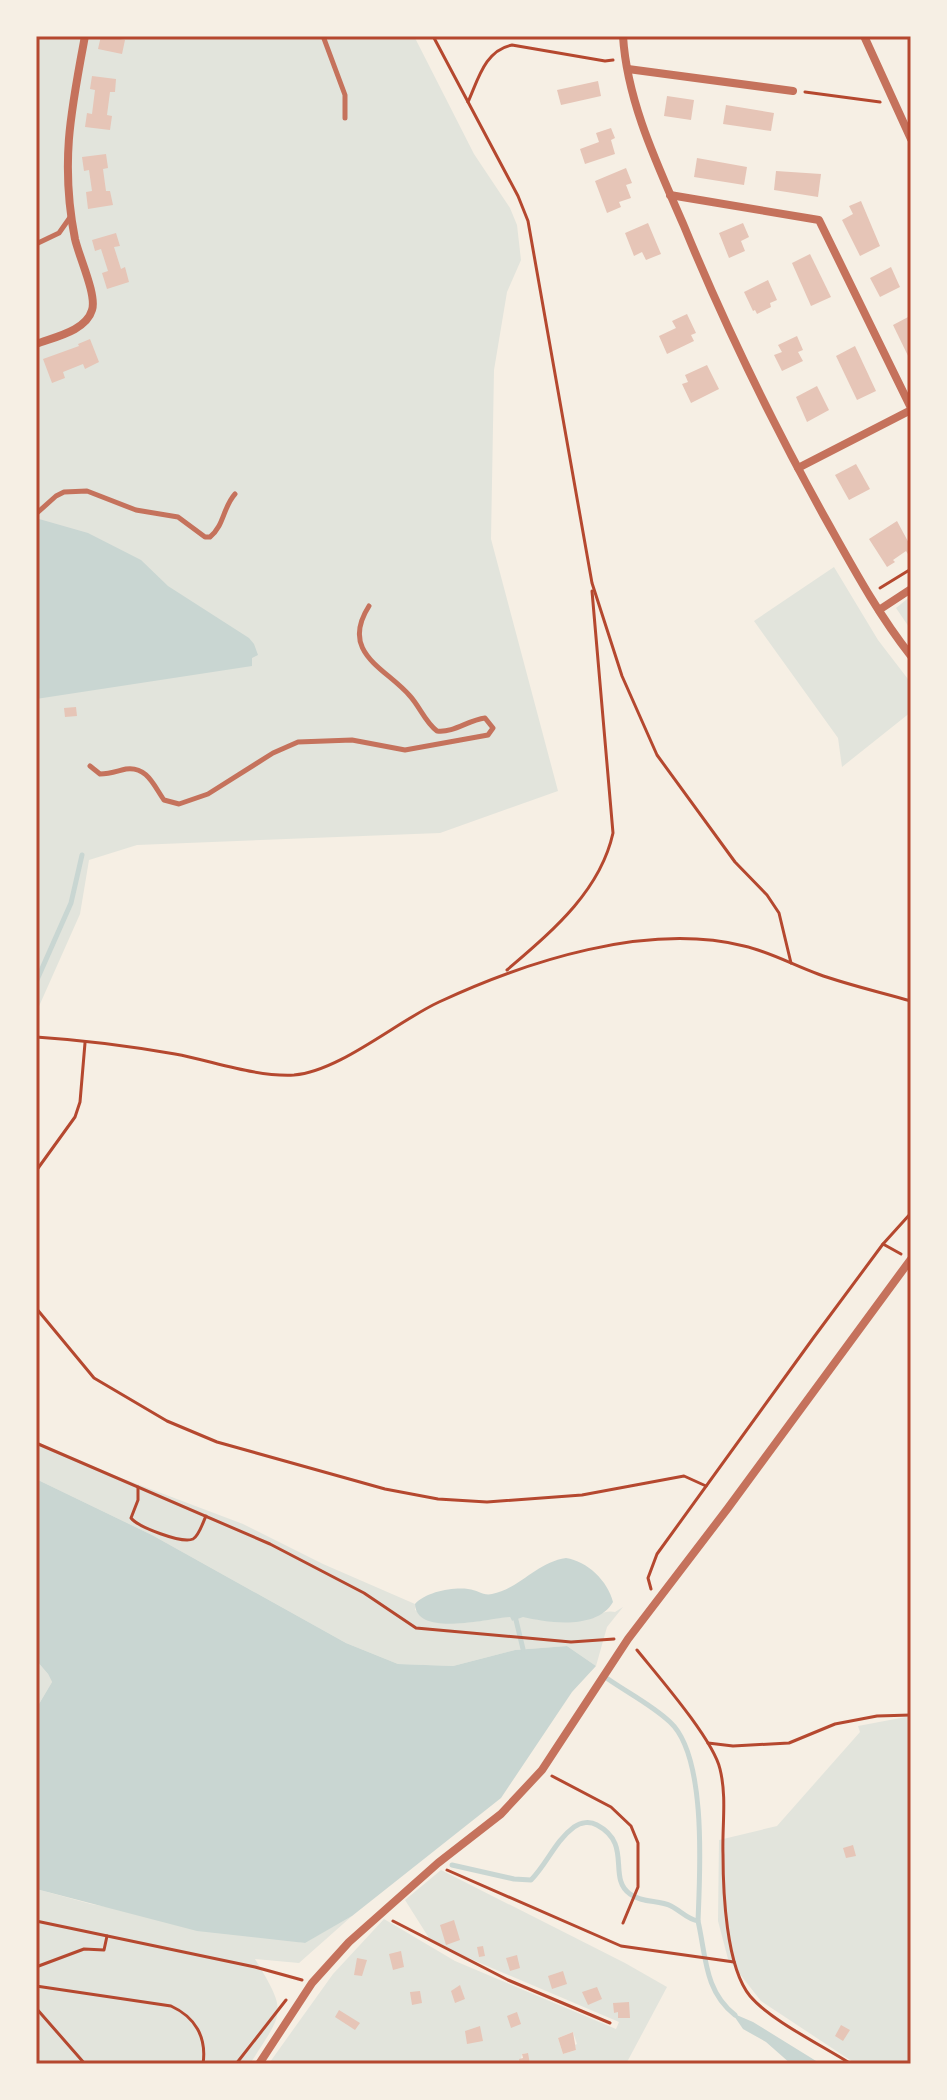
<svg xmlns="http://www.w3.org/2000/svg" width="947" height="2100" font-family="'DejaVu Sans',sans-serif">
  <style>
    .green { fill: #e2e4dc; fill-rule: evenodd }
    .water { fill: #c9d6d2 }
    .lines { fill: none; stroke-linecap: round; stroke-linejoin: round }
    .stream { stroke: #c9d6d2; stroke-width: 5 }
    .building { fill: #e6c5b7 }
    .path { stroke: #b5482f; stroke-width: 3 }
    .service { stroke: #c5725c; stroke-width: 5 }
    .minor { stroke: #c5725c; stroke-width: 8 }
    .neatline { fill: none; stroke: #b5482f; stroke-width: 3 }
  </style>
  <rect width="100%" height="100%" fill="#f6efe4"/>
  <!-- green -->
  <g class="green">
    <polygon points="36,36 414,36 474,154 510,208 517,225 521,260 507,292 494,370 491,539 558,791 440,833 137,845 89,860 80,914 36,1013"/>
    <polygon points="834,567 878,640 911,683 911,712 842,767 838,738 754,621"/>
    <polygon points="911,596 911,630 896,608"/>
    <path d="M36,1441L71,1459L243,1524L323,1564L415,1604V1610C452,1634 471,1619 510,1617L512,1621L522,1616C541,1621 565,1624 583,1620C595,1618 604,1609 615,1612L623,1607L607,1627L596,1666L567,1646L515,1650L453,1666L398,1664L346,1643L152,1535L36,1479Z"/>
    <polygon points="36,1660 48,1674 52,1682 36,1709"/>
    <polygon points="911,1716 911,2064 856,2064 761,2001 728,1959 718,1921 719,1840 777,1826 860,1732 858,1726"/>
    <path d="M441,1870L625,1963L667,1987L626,2064H530L527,2053L522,2054L520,2064L270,2062L333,1974L384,1919L455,1961L616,2029L619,2022L459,1954L429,1938L405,1900ZM573,2032L577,2044L575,2045L576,2050L563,2054L558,2038Z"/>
    <path d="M36,1889L91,1904L304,1943L352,1916L299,1963L255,1959C289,2015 283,2011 250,2064H36Z"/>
  </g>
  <!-- water -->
  <g class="water">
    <polygon points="36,516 39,519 88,533 141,560 168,586 249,638 254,644 258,655 252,658 252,666 36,699"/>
    <polygon points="36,1479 152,1535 346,1643 398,1664 453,1666 515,1650 567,1646 596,1666 572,1692 501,1798 352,1916 305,1943 197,1931 36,1889 36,1709 52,1682 48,1674 36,1660"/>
    <path d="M566,1558C587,1561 608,1581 613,1602C597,1630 549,1623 523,1617L512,1621L510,1617C490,1618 416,1638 415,1604C426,1592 452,1587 468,1589C478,1590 483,1596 492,1594C519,1589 537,1562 566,1558Z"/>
    <polygon points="732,2013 753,2022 821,2064 791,2064 766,2042 743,2029"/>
  </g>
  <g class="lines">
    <!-- stream -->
    <g class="stream">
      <polyline points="36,982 71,903 82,855"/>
      <polyline points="516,1620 523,1649"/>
      <path d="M608,1679C628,1693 652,1705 670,1722C707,1756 700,1872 698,1921"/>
      <path d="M452,1865L514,1879L531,1880C547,1864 555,1841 574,1827C581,1822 590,1821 597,1825C633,1844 607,1878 630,1894C642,1903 659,1900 671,1906C681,1911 687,1919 698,1921C706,1955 704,1991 735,2015"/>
    </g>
  </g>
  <!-- building -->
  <g class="building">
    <polygon points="101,36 121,36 120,39 125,40 122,54 98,49"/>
    <polygon points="92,76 116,79 115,92 110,92 107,115 112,116 110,130 85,127 87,113 92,114 95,90 90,89"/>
    <polygon points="598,81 601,96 561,105 557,90"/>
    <polygon points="667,96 694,100 691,120 664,116"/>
    <polygon points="726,105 774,113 771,131 723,124"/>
    <polygon points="611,128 615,138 611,140 615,154 585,164 580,149 599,142 596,133"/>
    <polygon points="106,154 108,168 103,169 106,191 110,191 113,205 88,209 86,192 92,191 89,170 84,171 82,157"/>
    <polygon points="697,158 747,167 744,185 694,177"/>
    <polygon points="626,168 632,183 626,185 631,198 619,202 621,207 607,213 595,181"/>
    <polygon points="776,171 821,174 818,197 774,190"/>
    <polygon points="861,201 880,246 860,256 842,220 853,214 849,206"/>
    <polygon points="648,223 661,254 646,260 642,252 634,256 625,233"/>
    <polygon points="743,223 749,237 741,241 745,251 729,258 719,233"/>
    <polygon points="116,233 120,246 114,247 121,269 125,267 129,282 107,289 102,273 108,271 101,249 95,251 92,240"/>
    <polygon points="810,254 831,297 811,306 792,263"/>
    <polygon points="891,267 900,287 880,297 870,278"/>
    <polygon points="768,280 777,300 770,303 771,307 757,314 755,310 753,311 744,292"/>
    <polygon points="687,314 696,333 691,335 694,341 667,354 659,336 676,328 672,321"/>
    <polygon points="910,316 911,318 911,362 893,325"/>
    <polygon points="797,336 803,350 798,352 803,361 782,371 774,355 782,352 778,345"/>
    <polygon points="90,339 99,362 85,369 83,364 63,372 65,378 52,383 43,359 79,346 78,344"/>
    <polygon points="855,346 876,391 857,400 836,356"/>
    <polygon points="707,365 719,389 691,403 682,384 688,382 685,375"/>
    <polygon points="817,386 829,410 807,422 796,397"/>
    <polygon points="856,464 870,489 849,500 835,475"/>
    <polygon points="897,521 911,547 911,553 908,554 906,551 893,560 895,562 887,567 869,539"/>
    <polygon points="76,707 77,716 65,717 64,708"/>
    <polygon points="853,1845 856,1856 846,1858 843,1848"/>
    <polygon points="454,1920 460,1940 446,1945 440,1925"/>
    <polygon points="483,1946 485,1956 479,1957 477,1947"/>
    <polygon points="401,1951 404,1967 393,1970 389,1954"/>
    <polygon points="517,1955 520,1968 510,1971 506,1958"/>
    <polygon points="357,1958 367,1960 362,1976 354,1975"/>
    <polygon points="563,1971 567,1984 552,1989 548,1976"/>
    <polygon points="460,1985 465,1999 455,2003 451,1991"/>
    <polygon points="597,1987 602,1999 588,2005 582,1992"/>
    <polygon points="420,1991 422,2003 412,2005 410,1992"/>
    <polygon points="629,2002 630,2018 618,2018 618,2012 614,2013 613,2003"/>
    <polygon points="339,2010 360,2023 355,2030 335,2017"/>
    <polygon points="517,2012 521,2024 511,2028 507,2016"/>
    <polygon points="841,2025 850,2030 843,2041 835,2036"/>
    <polygon points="480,2026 483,2041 467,2044 465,2031"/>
    <polygon points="573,2032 576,2050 563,2054 558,2038"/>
    <polygon points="528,2053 530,2064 520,2064 519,2059 523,2058 522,2054"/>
  </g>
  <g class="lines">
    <!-- path -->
    <g class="path">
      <polyline points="433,36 518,196 528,221 592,583 622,676 657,755 735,862 767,895 779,913 791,963"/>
      <polyline points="805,92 880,102"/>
      <path d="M468,102C478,80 485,50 512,45L605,61L613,60"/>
      <polyline points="880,588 911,569"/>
      <path d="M507,970C551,932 600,892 613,833L592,591"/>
      <path d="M36,1037C82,1040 129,1046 175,1054C213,1061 255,1077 294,1075C340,1071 396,1022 439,1002C527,961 647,922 744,946C770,952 793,965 818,974C848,985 880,992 911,1001"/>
      <polyline points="36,1171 75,1117 80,1102 85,1043"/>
      <polyline points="883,1244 901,1254"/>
      <polyline points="36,1308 94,1378 167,1421 217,1442 385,1489 438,1499 487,1502 582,1495 684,1476 706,1486"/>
      <polyline points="36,1443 270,1544 364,1593 416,1628 571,1642 614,1639"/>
      <path d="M138,1487V1500L131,1518C138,1527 182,1544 193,1539C199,1536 203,1522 206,1516"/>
      <polyline points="651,1589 648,1578 657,1554 814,1337 883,1244 911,1213"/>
      <path d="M637,1650C658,1676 713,1739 720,1769C727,1797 722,1826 723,1854C723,1891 726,1967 750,1996C770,2020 823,2046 851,2064"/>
      <polyline points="708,1743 733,1746 789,1743 835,1724 877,1716 911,1715"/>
      <polyline points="552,1776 611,1807 631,1826 638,1843 638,1887 623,1923"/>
      <polyline points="447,1870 621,1946 734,1962"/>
      <polyline points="36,1921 255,1967 302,1980"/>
      <polyline points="393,1921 508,1980 610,2023"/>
      <polyline points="36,1967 84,1949 104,1950 107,1936"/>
      <path d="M36,1986L171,2006C195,2017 207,2037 203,2064"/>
      <polyline points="36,2008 85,2064"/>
      <polyline points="236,2064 286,2000"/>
    </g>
    <!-- service -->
    <g class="service">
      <polyline points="323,36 345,95 345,118"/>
      <polyline points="36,244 59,233 71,216"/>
      <path d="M37,513L56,496L64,492L87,491L136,510L178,517L205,537H210C224,526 223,507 235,494"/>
      <path d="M90,766L100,774C110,774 117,771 126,769C147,766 154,786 164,800L179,804L208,794L273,753L298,742L352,740L405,750L488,735L493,728L485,718C468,720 454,733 437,731C425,722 420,707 410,696C386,668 339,653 369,606"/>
    </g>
    <!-- minor -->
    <g class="minor">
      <path d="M623,36C627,102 658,166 684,226C725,326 772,422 824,516C851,564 877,613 911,656"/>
      <polyline points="864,36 911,139"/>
      <polyline points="628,69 793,91"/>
      <polyline points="670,195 819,220 911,408"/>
      <path d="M36,344C54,337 86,331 92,310C97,295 79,257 75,239C60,163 71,110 85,36"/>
      <polyline points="798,468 911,410"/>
      <polyline points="879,610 911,589"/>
      <polyline points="259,2064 312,1983 349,1942 438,1863 501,1814 542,1770 628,1639 728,1508 911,1259"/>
    </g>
  </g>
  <!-- border -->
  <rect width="947" height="2100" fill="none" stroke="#f6efe4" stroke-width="76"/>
  <rect x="38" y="38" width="871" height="2024" class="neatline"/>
</svg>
